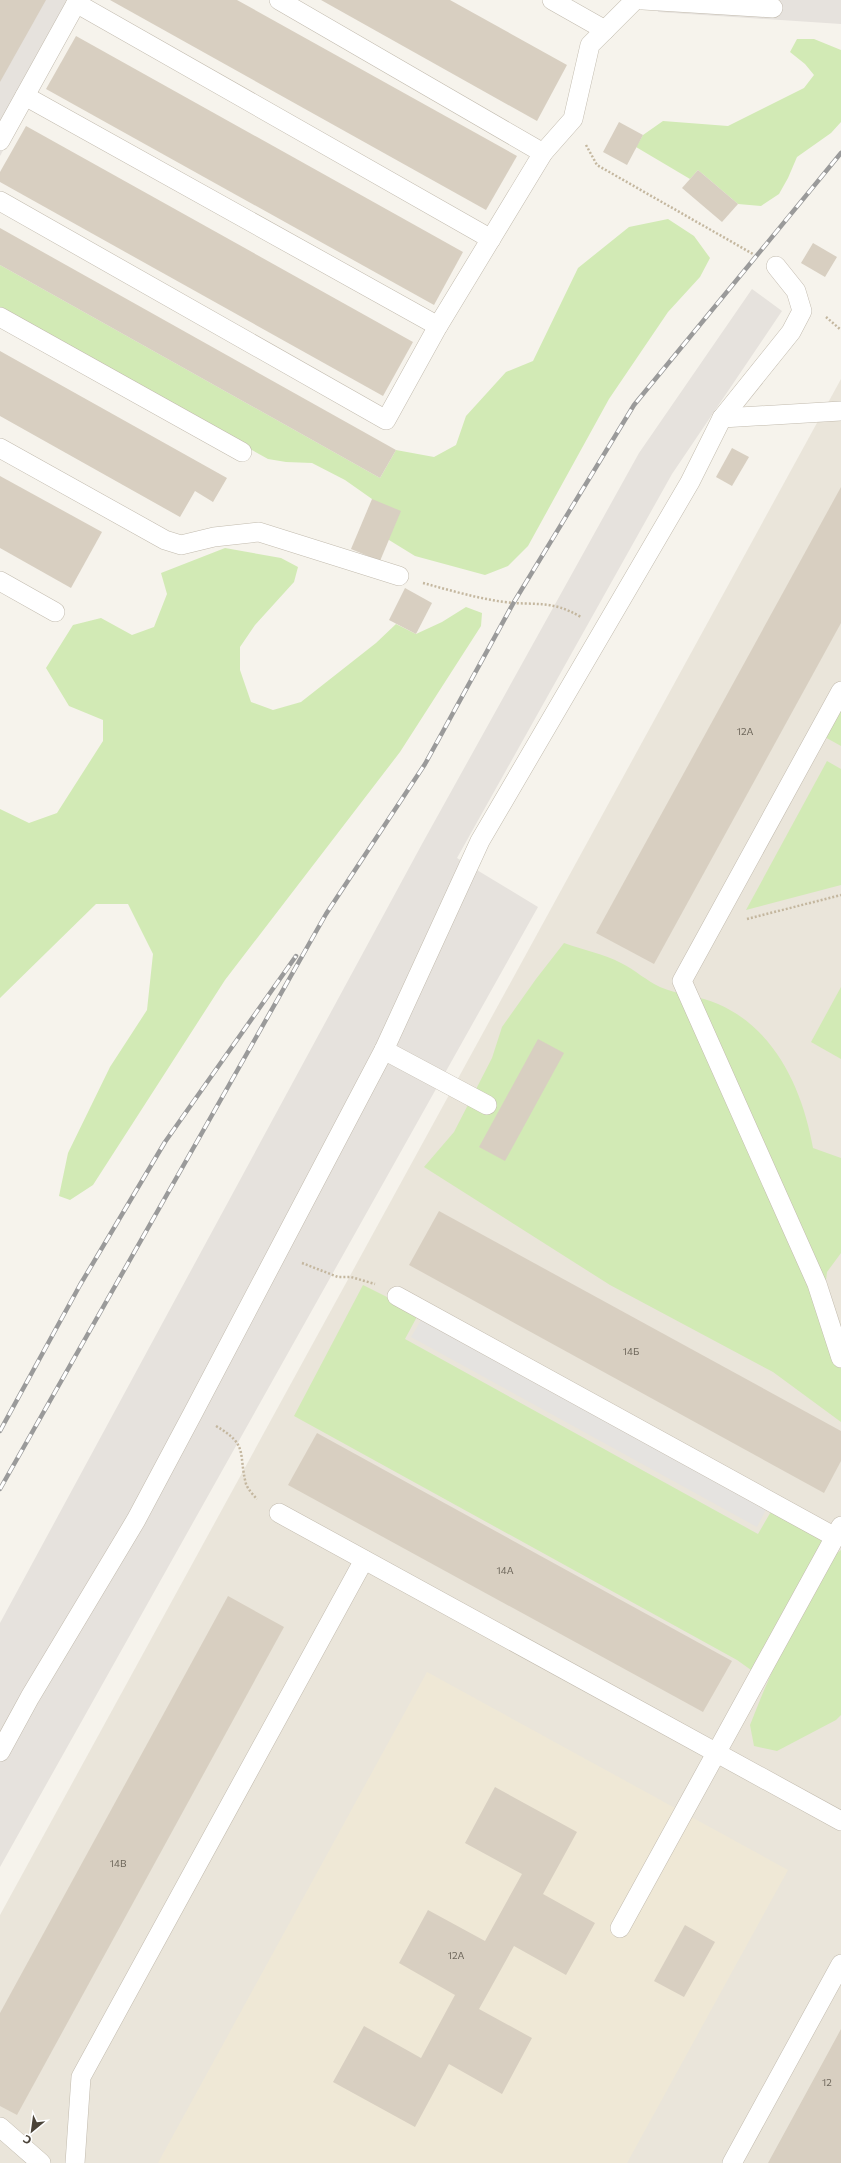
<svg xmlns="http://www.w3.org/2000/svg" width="841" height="2163" font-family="Commissioner,sans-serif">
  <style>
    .residential { fill: #eae5da }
    .industrial { fill: #e6e2dd }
    .education { fill: #efe8d6 }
    .green { fill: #d2eab5 }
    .parking { fill: #e5e3e0 }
    .building { fill: #d8cfc1 }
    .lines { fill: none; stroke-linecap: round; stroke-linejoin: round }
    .service-casing { stroke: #c2bbae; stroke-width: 20 }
    .path { stroke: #c4b79f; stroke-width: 2.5; stroke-dasharray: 2 2; stroke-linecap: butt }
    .service { stroke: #fff; stroke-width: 19 }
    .rail-casing { stroke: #9a9a9a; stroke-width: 4.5 }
    .rail { stroke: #fff; stroke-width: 3; stroke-dasharray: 9; stroke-linecap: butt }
    .labels { text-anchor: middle; stroke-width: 3; stroke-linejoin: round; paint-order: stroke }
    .number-label { font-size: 10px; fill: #6e675b }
  </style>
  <rect width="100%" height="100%" fill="#f6f3ec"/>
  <!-- residential -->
  <polygon class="residential" points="841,379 841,2163 0,2163 0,1915"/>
  <!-- industrial -->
  <g class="industrial">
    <polygon points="0,0 86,0 0,156"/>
    <polygon points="654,0 841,0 841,24 658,12"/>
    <polygon points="752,289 782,311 672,474 457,858 538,907 0,1867 0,1623 422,844 639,453"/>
  </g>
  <!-- education -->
  <polygon class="education" points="427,1672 788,1870 627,2163 158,2163"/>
  <!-- green -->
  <g class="green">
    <polygon points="797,39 814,39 841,50 841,122 831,133 797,157 788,178 779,194 761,206 738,204 698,170 690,179 636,147 643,135 663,121 728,126 804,88 814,75 805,64 790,52"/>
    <polygon points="668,219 694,236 710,258 700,277 668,312 609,399 528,546 508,566 485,575 415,556 389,540 372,499 345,480 312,463 286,462 268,459 0,309 0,265 380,478 396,450 434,457 456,445 466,416 506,372 533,361 578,268 629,227"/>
    <polygon points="225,548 281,558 298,567 294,582 255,625 240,647 240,670 251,702 273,710 301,702 376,643 396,624 416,634 442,622 466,607 482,613 481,626 400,752 225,980 93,1185 70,1200 59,1196 68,1153 110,1067 147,1010 153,954 128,904 96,904 0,998 0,809 29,823 57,813 103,741 103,720 69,706 46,668 73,625 101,618 132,635 154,627 167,594 161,573"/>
    <polygon points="841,703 841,746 823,736"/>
    <polygon points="827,761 841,769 841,885 746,910"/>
    <path d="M564,943C583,950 604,954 621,963C635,970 647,981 660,987C679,995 700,996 718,1004C776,1029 803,1091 813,1148L841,1158V1253L827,1272L821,1320L841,1339V1422L773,1372L610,1285L424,1167L454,1132L492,1058L502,1027L536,979Z"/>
    <polygon points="841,987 841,1059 811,1042"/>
    <polygon points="363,1285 419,1313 405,1339 758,1534 773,1508 827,1539 751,1670 737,1660 294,1416"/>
    <polygon points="841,1550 841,1715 836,1720 777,1751 754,1746 750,1725 762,1695 787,1637 831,1558"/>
  </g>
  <!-- parking -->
  <polygon class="parking" points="424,1315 769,1504 757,1527 411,1337"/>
  <!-- building -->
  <g class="building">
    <polygon points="0,0 46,0 0,82"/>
    <polygon points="110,0 237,0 517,156 486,210"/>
    <polygon points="321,0 450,0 567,65 537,121"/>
    <polygon points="76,36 463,252 434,305 46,89"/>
    <polygon points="619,122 643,135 627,165 603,152"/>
    <polygon points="26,126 413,342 383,396 0,182 0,172"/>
    <polygon points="698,170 738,204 722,222 682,188"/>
    <polygon points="0,228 396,450 380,478 0,265"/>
    <polygon points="813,243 837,257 825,277 801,263"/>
    <polygon points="0,351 227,478 213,502 195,491 180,517 0,416"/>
    <polygon points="732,448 749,457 732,486 716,477"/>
    <polygon points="0,476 102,532 71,588 0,548"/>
    <polygon points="841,487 841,623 654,964 596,933"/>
    <polygon points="372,499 401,511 380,561 351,549"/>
    <polygon points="405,588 432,603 416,634 389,620"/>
    <polygon points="538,1039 564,1053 505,1161 479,1147"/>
    <polygon points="439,1211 841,1431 841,1461 824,1493 409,1265"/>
    <polygon points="317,1433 732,1661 703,1712 288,1485"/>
    <polygon points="228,1596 284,1627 17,2115 0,2106 0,2013"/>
    <polygon points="495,1787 577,1832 543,1894 595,1923 566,1975 514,1946 479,2009 532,2038 502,2094 449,2064 415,2127 333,2082 364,2026 421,2058 455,1995 399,1963 428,1910 485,1941 522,1874 465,1843"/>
    <polygon points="685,1925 715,1942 684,1997 654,1981"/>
    <polygon points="841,2029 841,2163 768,2163 828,2053"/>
  </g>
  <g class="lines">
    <!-- service casing -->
    <g class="service-casing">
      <g id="service">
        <polyline points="279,0 543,153"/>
        <polyline points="552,0 605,30"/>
        <polyline points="643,0 773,8"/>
        <polyline points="76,3 491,239"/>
        <polyline points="25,96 438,326"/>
        <polyline points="0,141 78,0"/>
        <polyline points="0,201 386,420 438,326 543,153 573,119 590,45 635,0"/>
        <polyline points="0,317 242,452"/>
        <polyline points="722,418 841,411"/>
        <polyline points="0,448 165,540 181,545 214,537 259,532 399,576"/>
        <polyline points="0,581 55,612"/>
        <polyline points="841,691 682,981 817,1284 841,1358"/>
        <polyline points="384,1050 487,1105"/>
        <polyline points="397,1296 835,1537"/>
        <polyline points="279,1513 841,1821"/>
        <polyline points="0,1752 30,1697 136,1520 193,1413 384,1050 480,841 690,482 722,418 791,332 802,311 796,291 776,266"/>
        <polyline points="620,1928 841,1526"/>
        <polyline points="0,2127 41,2163"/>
        <polyline points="75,2163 81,2077 364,1560"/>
        <polyline points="732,2163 841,1964"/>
      </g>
    </g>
    <!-- path -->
    <g class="path">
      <polyline points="586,145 597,165 753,254"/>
      <polyline points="826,317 841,330"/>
      <path d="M423,583C449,590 476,598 504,602C535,606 550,599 581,617"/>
      <polyline points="747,919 841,895"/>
      <polyline points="302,1263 338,1277 351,1277 375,1284"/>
      <path d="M216,1426C249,1445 238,1453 246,1484C248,1489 253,1495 257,1499"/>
    </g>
    <!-- service -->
    <use href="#service" class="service"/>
    <!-- rail casing -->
    <g class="rail-casing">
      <g id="rail">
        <polyline points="0,1431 80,1285 165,1142 296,956"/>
        <polyline points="0,1489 326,914 425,764 514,602 634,405 841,153"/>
      </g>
    </g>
    <!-- rail -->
    <use href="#rail" class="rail"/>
  </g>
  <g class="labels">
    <!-- number labels -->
    <g class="number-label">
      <text x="745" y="735">12А</text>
      <text x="631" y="1355">14Б</text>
      <text x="505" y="1574">14А</text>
      <text x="118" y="1867">14В</text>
      <text x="456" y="1959">12А</text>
      <text x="827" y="2086">12</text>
    </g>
  </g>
  <!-- north arrow -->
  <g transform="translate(32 2131) rotate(209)" stroke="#ffffff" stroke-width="3" paint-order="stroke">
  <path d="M0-3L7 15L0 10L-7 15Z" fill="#4b4439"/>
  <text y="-6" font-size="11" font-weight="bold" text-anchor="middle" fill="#4b4439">С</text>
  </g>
</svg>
